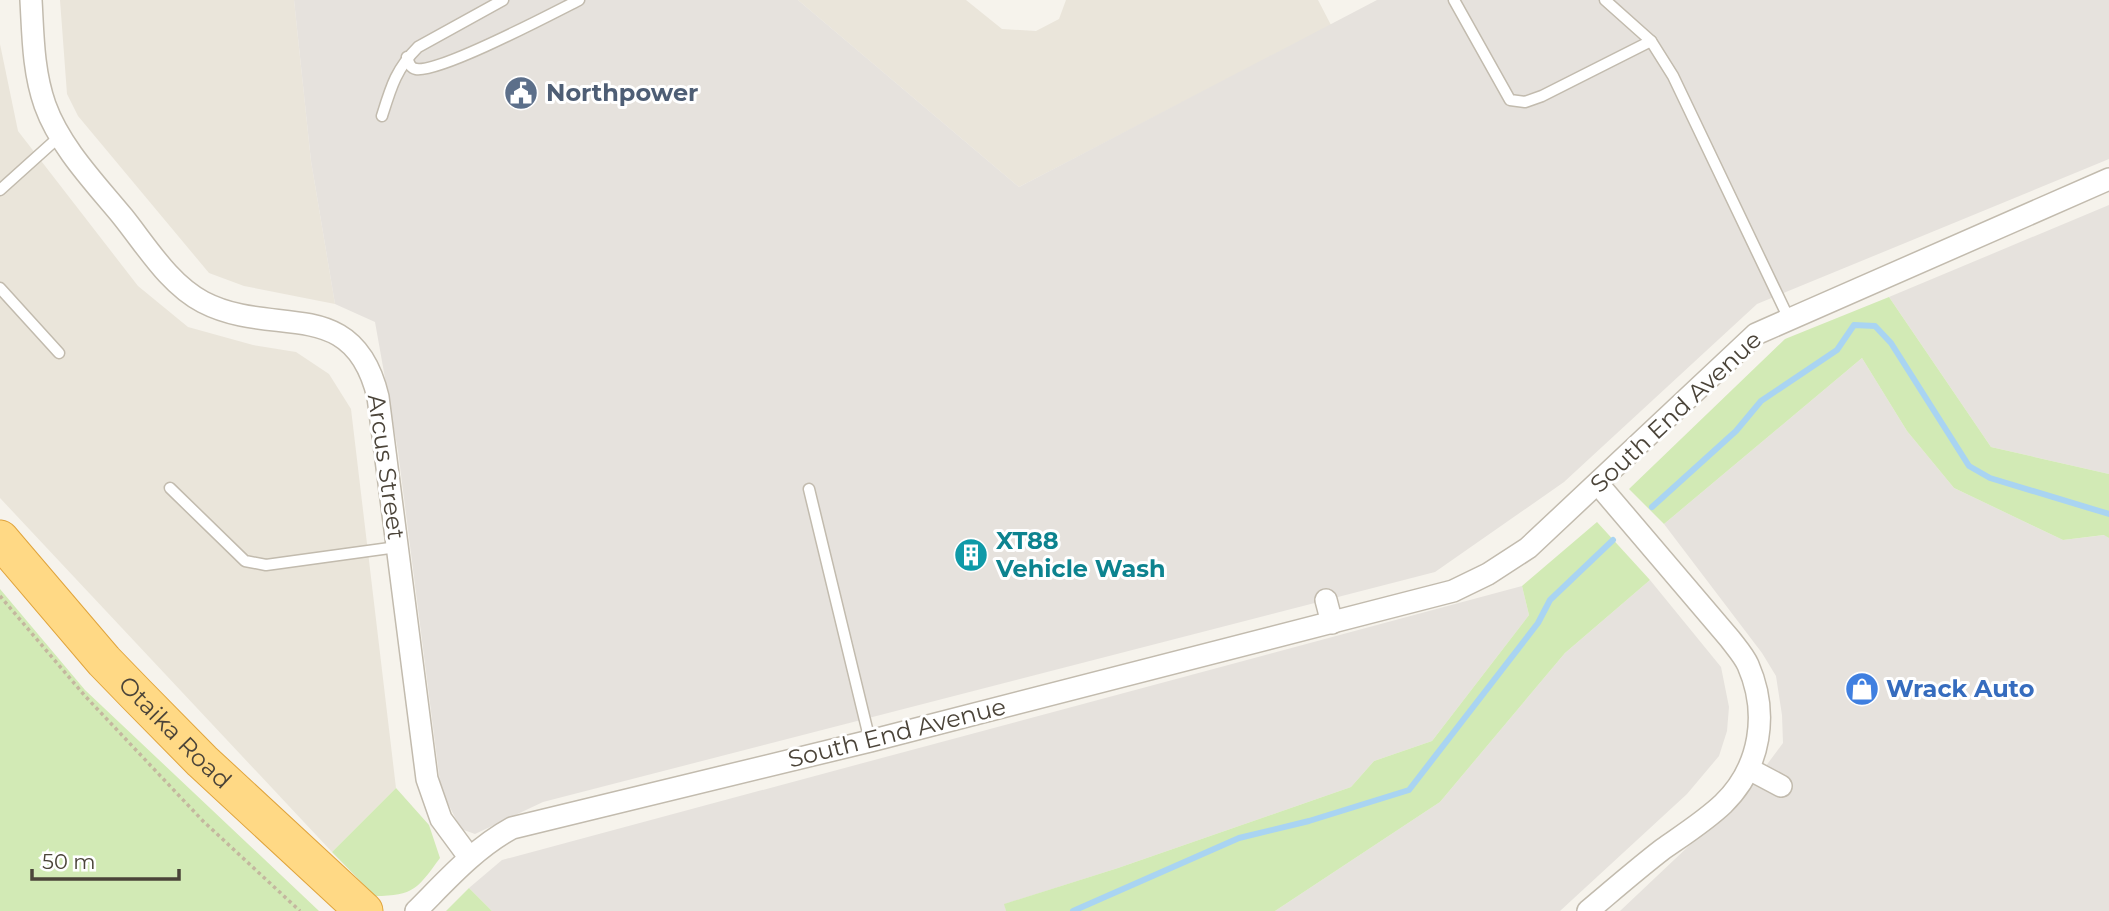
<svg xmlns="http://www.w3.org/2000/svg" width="2109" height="911" font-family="Montserrat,sans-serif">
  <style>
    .residential { fill: #eae5da }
    .industrial { fill: #e6e2dd }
    .green { fill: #d2eab5 }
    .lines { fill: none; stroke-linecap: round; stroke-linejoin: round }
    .stream { stroke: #a9d4f2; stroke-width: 6 }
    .service-casing { stroke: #c2bbae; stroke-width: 13 }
    .minor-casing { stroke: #c2bbae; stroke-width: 24 }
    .trunk-casing { stroke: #e0a43c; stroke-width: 39 }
    .path { stroke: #c4b79f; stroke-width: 3.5; stroke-dasharray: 3.5 3.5; stroke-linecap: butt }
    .service { stroke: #fff; stroke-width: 10 }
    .minor { stroke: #fff; stroke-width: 21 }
    .trunk { stroke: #ffd985; stroke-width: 37 }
    .labels { text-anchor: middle; stroke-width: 6; stroke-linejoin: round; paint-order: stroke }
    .service-label { font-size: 24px; font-weight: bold; fill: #4e5e75; stroke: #fff; text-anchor: start }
    .street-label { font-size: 24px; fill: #4b4439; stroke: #fff }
    .culture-label { font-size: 24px; font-weight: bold; fill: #0d838f; stroke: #fff; text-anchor: start }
    .shop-label { font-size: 24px; font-weight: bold; fill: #366cbe; stroke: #fff; text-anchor: start }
  </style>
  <rect width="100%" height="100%" fill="#f6f3ec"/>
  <!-- residential -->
  <g class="residential">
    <polygon points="60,0 294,0 311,161 335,304 244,286 209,273 78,116 67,94"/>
    <polygon points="798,0 966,0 1002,29 1036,31 1059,19 1066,0 1318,0 1331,25 1019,187"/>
    <polygon points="0,44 18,131 138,286 188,327 253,345 296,352 329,374 351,409 396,788 332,852 0,498"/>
  </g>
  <!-- industrial -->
  <g class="industrial">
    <polygon points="294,0 798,0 1019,187 1377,0 2109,0 2109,159 1757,304 1564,482 1435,572 543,802 475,834 461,829 441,790 398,451 375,322 335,304 311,161"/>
    <polygon points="2109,205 2109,474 1991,447 1889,297"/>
    <polygon points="1862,358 1907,431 1954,488 2063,540 2105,535 2109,538 2109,911 1620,911 1748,790 1783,743 1782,715 1776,676 1762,653 1664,524"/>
    <polygon points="1650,580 1721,667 1729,707 1727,731 1719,756 1687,794 1560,911 1275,911 1440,802 1565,653"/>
    <polygon points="1522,586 1529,615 1432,741 1374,761 1351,787 1118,868 1005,904 1006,911 492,911 469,888 502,860"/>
  </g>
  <!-- green -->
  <g class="green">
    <polygon points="1889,297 1991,447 2109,474 2109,538 2104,535 2063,540 1954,488 1907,431 1862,358 1664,524 1629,489 1785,339"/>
    <polygon points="1597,522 1650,580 1565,653 1440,802 1275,911 1006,911 1004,904 1118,868 1351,787 1374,761 1432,741 1529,615 1522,586"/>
    <polygon points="0,589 85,690 319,911 0,911"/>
    <path d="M396,788L429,825L440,858C418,888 414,896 375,896L332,852Z"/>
    <polygon points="469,888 492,911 446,911"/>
  </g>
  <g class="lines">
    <!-- stream -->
    <g class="stream">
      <polyline points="1652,507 1736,431 1761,401 1837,350 1854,325 1875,326 1891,343 1969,466 1990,478 2109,514"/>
      <polyline points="1073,911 1239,838 1309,821 1409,790 1538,623 1550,600 1613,540"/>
    </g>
    <!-- service casing -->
    <g class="service-casing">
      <g id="service">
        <polyline points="1454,0 1510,100 1525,102 1542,96 1651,41"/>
        <polyline points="1605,0 1651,41 1673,76 1789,319"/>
        <path d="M407,57C409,63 410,68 416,69C440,73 553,13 579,0"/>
        <path d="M382,116C391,87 396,69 418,47L503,0"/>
        <polyline points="0,190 60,136"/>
        <polyline points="0,288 59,353"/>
        <polyline points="170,488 245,561 266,565 397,547"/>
        <polyline points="809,489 870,741"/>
      </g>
    </g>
    <!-- minor casing -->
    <g class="minor-casing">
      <g id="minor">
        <path d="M31,0C33,35 33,71 45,105C60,147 95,183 123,217C147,247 169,284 203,302C274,339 353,293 378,397L427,779L441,819L469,857"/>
        <polyline points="1326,600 1332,623"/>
        <polyline points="1749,769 1781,786"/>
        <path d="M416,911C447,880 474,849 512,828L870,741L1453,591L1488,574L1528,548L1756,334L2109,179"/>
        <path d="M1588,911C1613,890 1637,869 1663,849C1683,835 1705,821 1723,804C1761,767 1769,713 1748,665C1744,656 1736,647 1730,639L1598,484"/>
      </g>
    </g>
    <!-- trunk casing -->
    <g class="trunk-casing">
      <g id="trunk">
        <path id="s1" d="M0,539L104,661L136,694L202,761L364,911"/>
      </g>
    </g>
    <!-- path -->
    <polyline class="path" points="0,596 85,696 203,821 300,911"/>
    <!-- service -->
    <use href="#service" class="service"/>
    <!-- minor -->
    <use href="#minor" class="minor"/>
    <!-- trunk -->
    <use href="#trunk" class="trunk"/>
  </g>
  <!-- icons -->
  <defs>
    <g id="civic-disc" transform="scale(1.75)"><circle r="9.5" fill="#5c6f8a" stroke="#fff"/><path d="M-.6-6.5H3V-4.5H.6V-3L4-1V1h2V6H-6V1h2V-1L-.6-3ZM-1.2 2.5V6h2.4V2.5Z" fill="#fff"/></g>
    <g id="building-disc" transform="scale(1.75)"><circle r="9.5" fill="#0f9aa8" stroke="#fff"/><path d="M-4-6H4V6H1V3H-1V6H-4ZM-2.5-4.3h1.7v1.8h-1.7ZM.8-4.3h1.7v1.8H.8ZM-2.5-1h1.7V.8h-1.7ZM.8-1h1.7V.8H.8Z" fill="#fff"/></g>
    <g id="shop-disc" transform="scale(1.75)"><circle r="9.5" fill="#3f7fe0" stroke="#fff"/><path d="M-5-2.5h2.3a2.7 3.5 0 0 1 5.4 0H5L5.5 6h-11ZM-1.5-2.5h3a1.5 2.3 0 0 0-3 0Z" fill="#fff"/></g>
  </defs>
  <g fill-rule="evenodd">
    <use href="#civic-disc" x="521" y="93"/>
    <use href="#building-disc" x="971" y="555"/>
    <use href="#shop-disc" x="1862" y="689"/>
  </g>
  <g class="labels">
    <!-- service labels -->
    <g class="service-label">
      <text x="546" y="101">Northpower</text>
    </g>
    <!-- street labels -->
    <g class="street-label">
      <text transform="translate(1676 412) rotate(-43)" y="8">South End Avenue</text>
      <text transform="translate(386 467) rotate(82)" y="8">Arcus Street</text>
      <text dy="8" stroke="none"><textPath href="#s1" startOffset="261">Otaika Road</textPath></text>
      <text transform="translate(897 733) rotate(-14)" y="8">South End Avenue</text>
    </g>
    <!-- culture labels -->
    <g class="culture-label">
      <text x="996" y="549">XT88<tspan x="996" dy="28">Vehicle Wash</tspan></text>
    </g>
    <!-- shop labels -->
    <g class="shop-label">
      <text x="1886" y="697">Wrack Auto</text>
    </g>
  </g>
  <!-- scale -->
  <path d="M32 869v10h147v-10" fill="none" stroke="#4b4439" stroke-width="3.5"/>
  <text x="42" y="869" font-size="21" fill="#4b4439" stroke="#ffffff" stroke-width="5" paint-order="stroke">50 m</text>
</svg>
